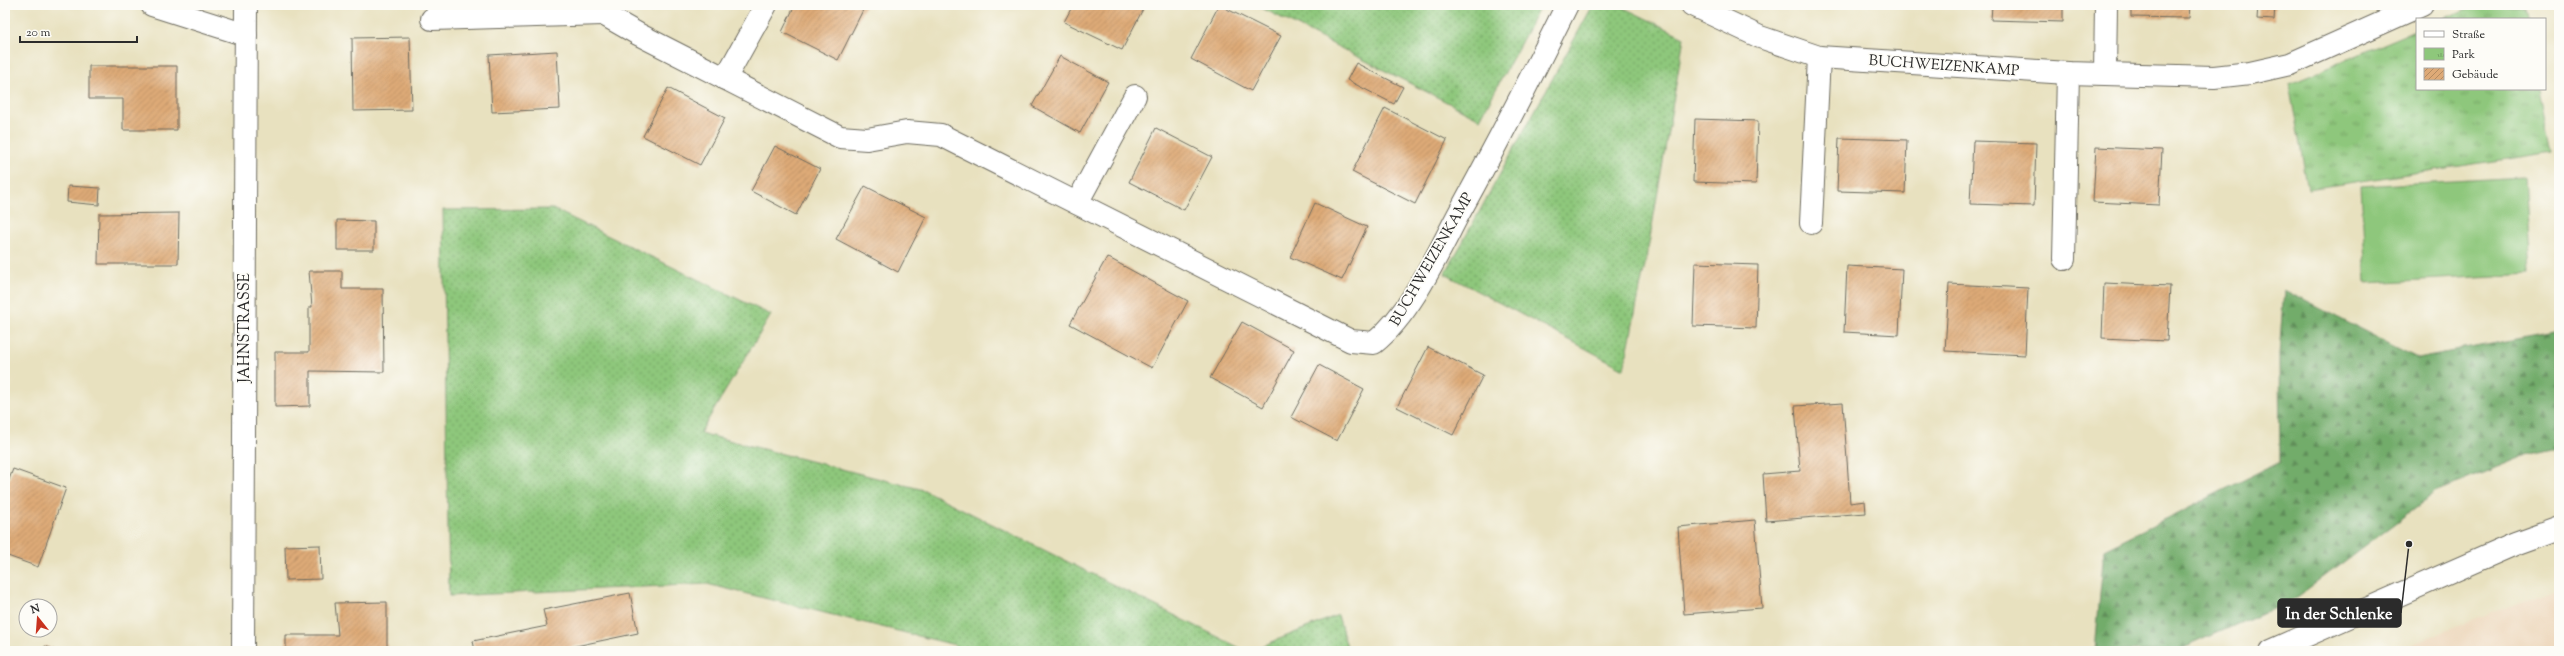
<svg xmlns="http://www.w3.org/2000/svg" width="2564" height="656" font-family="'Sorts Mill Goudy',serif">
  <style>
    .built { fill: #edd7bb }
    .grass { fill: url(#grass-dots); stroke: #5c7953 }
    .forest { fill: url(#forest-firs); stroke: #4e6c4b }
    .park { fill: url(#park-tufts); stroke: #5c7953 }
    .garden { fill: #8ec77b; stroke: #5c7953 }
    .building { fill: url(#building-hatch) }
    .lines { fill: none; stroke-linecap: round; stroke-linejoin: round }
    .minor-casing { stroke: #6d6b5f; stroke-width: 24 }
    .major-casing { stroke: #6d6b5f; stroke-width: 24 }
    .minor { stroke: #fff; stroke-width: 22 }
    .major { stroke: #fff; stroke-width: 22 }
    .labels { text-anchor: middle; stroke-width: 3.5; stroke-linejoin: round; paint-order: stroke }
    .street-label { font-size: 15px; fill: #2b2b2b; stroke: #fdfcf7 }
    .leader { fill: none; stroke: #2b2b2b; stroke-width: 1.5 }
    .callout-dot { fill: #2b2b2b; stroke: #fdfcf7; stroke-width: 1.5 }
    .callout { fill: #2b2b2b; stroke: #2b2b2b; stroke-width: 1.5 }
    .callout-label { font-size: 16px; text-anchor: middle; font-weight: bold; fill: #fff }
  </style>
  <defs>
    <pattern id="grass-dots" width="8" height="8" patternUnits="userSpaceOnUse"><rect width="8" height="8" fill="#8ec77b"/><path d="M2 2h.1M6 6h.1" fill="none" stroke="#74a265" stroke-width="1.8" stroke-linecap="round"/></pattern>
    <pattern id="forest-firs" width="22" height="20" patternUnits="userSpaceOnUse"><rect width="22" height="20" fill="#72ac6b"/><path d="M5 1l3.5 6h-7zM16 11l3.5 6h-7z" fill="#5e8c58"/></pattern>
    <pattern id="park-tufts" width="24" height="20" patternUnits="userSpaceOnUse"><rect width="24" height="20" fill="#8ec77b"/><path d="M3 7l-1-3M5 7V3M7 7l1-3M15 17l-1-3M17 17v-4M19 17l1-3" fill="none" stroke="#74a265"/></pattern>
    <pattern id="building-hatch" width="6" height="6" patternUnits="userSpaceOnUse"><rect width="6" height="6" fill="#deaa77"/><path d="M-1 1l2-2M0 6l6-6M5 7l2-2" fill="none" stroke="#b48b62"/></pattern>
  </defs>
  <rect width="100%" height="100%" fill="#fdfcf7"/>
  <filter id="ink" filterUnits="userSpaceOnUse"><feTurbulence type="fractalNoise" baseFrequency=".025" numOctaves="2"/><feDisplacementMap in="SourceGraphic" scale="8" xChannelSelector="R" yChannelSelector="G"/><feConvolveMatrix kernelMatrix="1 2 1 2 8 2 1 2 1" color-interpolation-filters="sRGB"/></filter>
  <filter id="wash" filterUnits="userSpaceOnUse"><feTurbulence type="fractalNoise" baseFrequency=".012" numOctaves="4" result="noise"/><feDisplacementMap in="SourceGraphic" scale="16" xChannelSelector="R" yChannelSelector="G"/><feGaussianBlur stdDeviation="0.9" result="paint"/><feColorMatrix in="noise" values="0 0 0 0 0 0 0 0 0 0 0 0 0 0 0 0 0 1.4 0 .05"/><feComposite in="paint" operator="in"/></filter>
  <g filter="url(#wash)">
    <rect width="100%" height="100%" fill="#e8e1bf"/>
    <!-- built -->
    <polygon class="built" points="2559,587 2559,651 2395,651"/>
    <!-- grass -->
    <g class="grass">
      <polygon points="1256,5 1541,5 1480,119"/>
      <polygon points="1593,5 1618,5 1684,37 1649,244 1624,369 1445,274"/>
      <polygon points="553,209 771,315 700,433 924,490 1246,651 958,651 955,645 707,584 449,596 443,210"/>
      <polygon points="1338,615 1348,651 1250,651"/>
    </g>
    <!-- forest -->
    <polygon class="forest" points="2284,290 2417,358 2559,331 2559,448 2527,455 2436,492 2296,598 2177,651 2095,651 2104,549 2280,462 2279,354"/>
    <!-- park -->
    <g class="park">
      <polygon points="2476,5 2525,5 2528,19 2443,19"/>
      <polygon points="2417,30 2417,89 2541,89 2553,152 2308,189 2289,84"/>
    </g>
    <!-- garden -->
    <polygon class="garden" points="2525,177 2531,274 2366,283 2361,186"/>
    <g id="blocks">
      <!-- building -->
      <g class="building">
        <polygon points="795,5 864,5 865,6 838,60 782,32"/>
        <polygon points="1073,5 1145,5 1122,50 1064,22"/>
        <polygon points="1219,5 1281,36 1251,91 1191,59"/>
        <polygon points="1992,5 2066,5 2063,8 2063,22 1991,20"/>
        <polygon points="2131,5 2190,5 2189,18 2131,17"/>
        <polygon points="2258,5 2275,5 2274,20 2257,19"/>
        <polygon points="410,37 412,110 353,111 352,38"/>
        <polygon points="557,51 560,109 492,112 489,55"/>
        <polygon points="1060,56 1108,82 1080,133 1032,106"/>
        <polygon points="1356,63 1403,87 1394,104 1347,80"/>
        <polygon points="89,66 177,66 177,130 123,130 123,99 89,99"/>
        <polygon points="668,88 725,118 700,165 643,136"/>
        <polygon points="1385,108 1447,140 1415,204 1352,172"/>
        <polygon points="1695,119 1758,121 1756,184 1693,182"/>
        <polygon points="1156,128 1212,157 1184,210 1129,182"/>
        <polygon points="1839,138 1907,140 1905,193 1837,191"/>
        <polygon points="1973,141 2036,143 2034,206 1970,204"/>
        <polygon points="775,146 820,169 796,215 751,191"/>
        <polygon points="2096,147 2162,150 2159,205 2093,202"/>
        <polygon points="68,186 100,188 99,205 67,202"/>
        <polygon points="865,186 926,217 898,272 836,239"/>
        <polygon points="1315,203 1367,227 1342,280 1290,257"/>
        <polygon points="179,213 178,264 98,264 99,214"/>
        <polygon points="337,220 374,221 374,250 337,250"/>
        <polygon points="1107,257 1188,301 1152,368 1070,324"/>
        <polygon points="1695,263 1758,265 1756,328 1693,326"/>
        <polygon points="1847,266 1902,269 1899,335 1844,332"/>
        <polygon points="309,271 342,271 342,289 383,289 384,372 310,371 310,406 275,407 275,352 309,352 309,307 312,307"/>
        <polygon points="2104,283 2170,286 2167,341 2102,338"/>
        <polygon points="1949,284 2028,288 2025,355 1945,351"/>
        <polygon points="1242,322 1294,350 1263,407 1210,378"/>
        <polygon points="1428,347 1483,375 1453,435 1397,407"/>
        <polygon points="1319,365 1364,389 1337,441 1291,417"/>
        <polygon points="1843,403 1850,503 1865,501 1866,513 1766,521 1763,474 1800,471 1795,406"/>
        <polygon points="13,469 66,488 38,567 5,555 5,490"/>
        <polygon points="1755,520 1762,608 1684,614 1678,527"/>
        <polygon points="320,545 321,579 286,580 285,546"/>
        <polygon points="630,593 638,633 552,651 475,651 473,641 547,626 543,610"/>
        <polygon points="387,602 387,651 286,651 286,635 338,635 335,603"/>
        <polygon points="45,646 58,651 43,651"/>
      </g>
    </g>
  </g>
  <g filter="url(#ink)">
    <use href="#blocks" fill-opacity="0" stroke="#6d6b5f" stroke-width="1"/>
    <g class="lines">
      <!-- minor casing -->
      <g class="minor-casing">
        <g id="minor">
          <polyline points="152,5 246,35"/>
          <path d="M603,5V14L638,34L840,137L867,139L907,132L941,135L1351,341L1374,343C1411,313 1436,257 1458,215C1496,146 1532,76 1567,5"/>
          <polyline points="1692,5 1760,37 1819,57 2068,73 2214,77 2250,73 2290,64 2422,5"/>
          <polyline points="432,19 603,14"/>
          <polyline points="2105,73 2106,5"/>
          <polyline points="725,79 766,5"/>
          <polyline points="1077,203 1135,96"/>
          <polyline points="1811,223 1819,57"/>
          <polyline points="2064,259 2068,73"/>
          <polyline points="2271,651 2515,544 2559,528"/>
        </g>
      </g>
      <!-- major casing -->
      <g class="major-casing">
        <polyline id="major" points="243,651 246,5"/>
      </g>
      <!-- minor -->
      <use href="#minor" class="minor"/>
      <!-- major -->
      <use href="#major" class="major"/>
    </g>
  </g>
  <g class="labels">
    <!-- street labels -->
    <g class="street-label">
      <text transform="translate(1944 65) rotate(4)" y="5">BUCHWEIZENKAMP</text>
      <text transform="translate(1431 259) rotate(-60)" y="5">BUCHWEIZENKAMP</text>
      <text transform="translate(244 328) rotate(-90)" y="5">JAHNSTRASSE</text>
    </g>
  </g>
  <!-- callouts -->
  <path class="leader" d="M2409 544L2401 613"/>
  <circle class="callout-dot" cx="2409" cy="544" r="4"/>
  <rect class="callout" x="2278" y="599" width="123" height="28" rx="4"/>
  <g class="callout-label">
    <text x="2339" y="619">In der Schlenke</text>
  </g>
  <!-- margin -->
  <rect width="2564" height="656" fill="none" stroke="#fdfcf7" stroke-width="20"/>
  <!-- legend -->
  <rect x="2416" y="18" width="130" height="72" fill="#fdfcf7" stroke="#a9a8a5"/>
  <rect x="2424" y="31" width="20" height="6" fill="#ffffff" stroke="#a9a8a5"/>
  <text x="2452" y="38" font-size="12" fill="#2b2b2b">Straße</text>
  <rect x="2424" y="48" width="20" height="12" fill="url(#park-tufts)" stroke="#a9a8a5"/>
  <text x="2452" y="58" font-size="12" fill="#2b2b2b">Park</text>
  <rect x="2424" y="68" width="20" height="12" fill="url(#building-hatch)" stroke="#a9a8a5"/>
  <text x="2452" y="78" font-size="12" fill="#2b2b2b">Gebäude</text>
  <!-- north arrow -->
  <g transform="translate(38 618) rotate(343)"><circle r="19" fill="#fdfcf7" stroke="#a9a8a5"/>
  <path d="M0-3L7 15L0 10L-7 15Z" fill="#c8321e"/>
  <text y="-6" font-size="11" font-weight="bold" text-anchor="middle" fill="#2b2b2b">N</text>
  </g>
  <!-- scale -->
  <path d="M20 36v6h117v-6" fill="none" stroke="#2b2b2b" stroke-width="2"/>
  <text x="26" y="36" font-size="12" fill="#2b2b2b" stroke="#fdfcf7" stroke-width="3" paint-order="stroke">20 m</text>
</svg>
